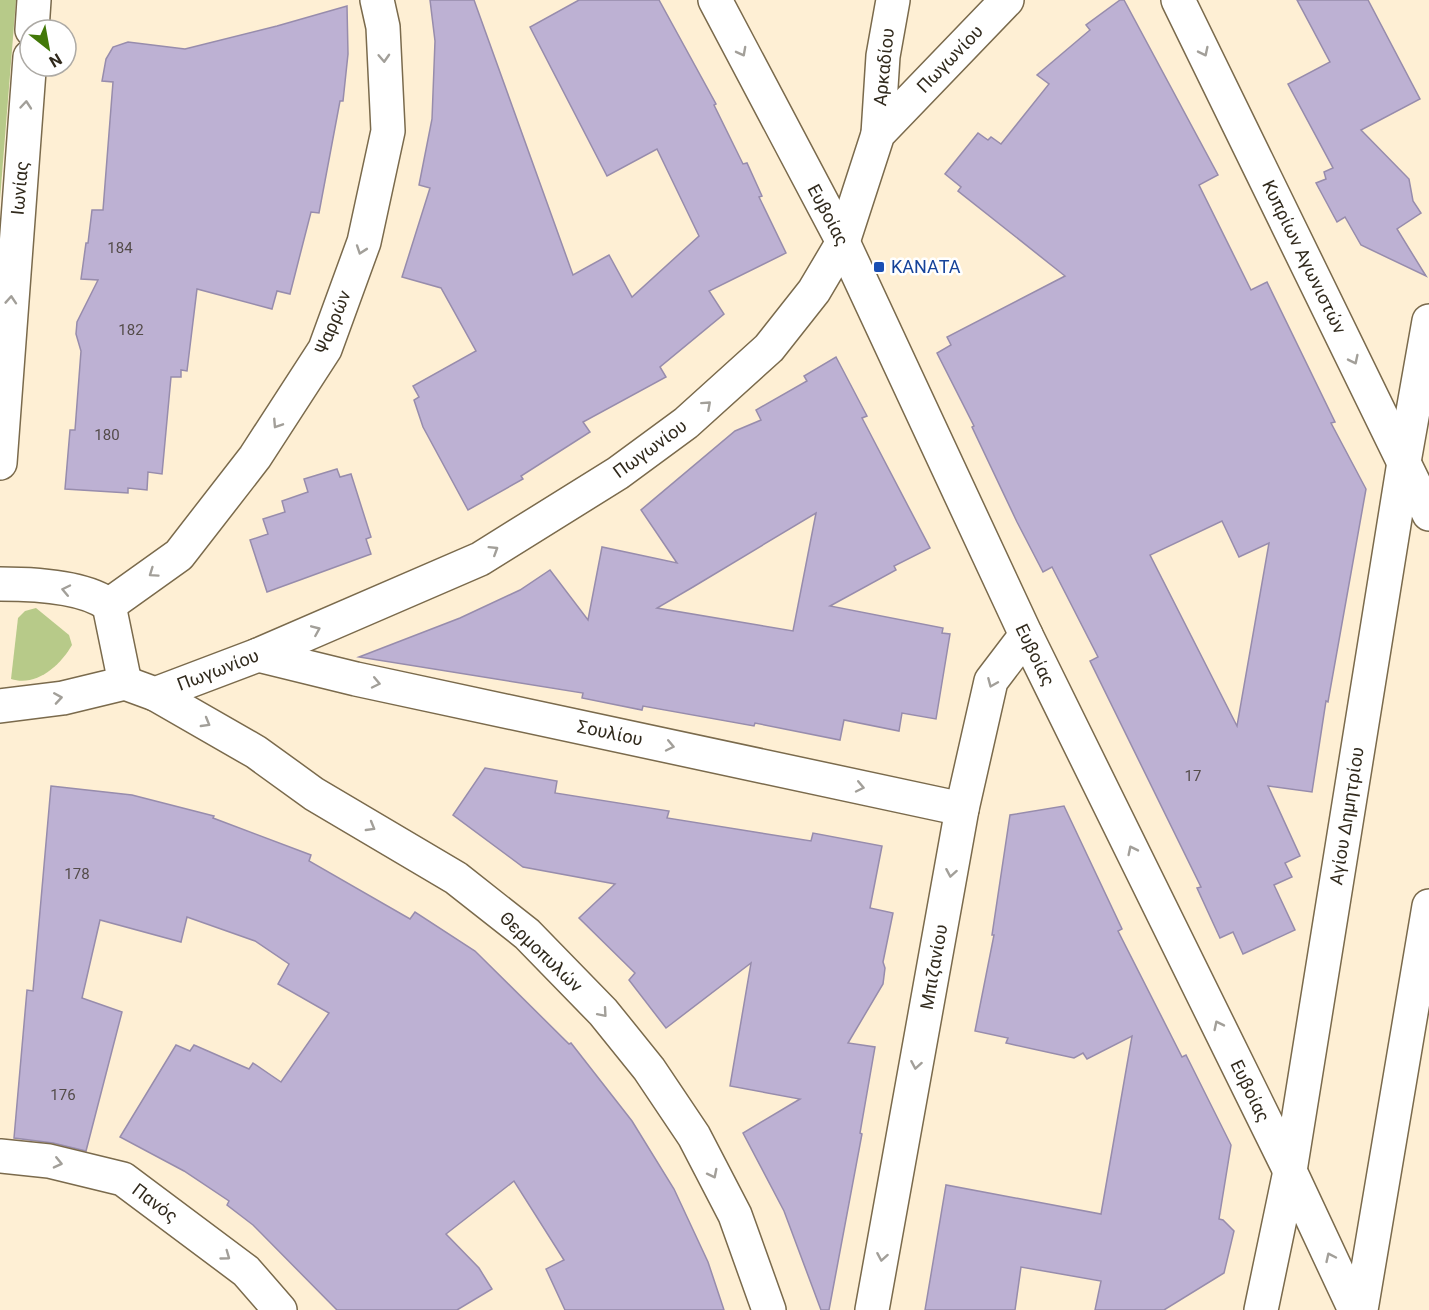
<svg xmlns="http://www.w3.org/2000/svg" width="1429" height="1310" font-family="Roboto,sans-serif">
  <style>
    .green { fill: #b7ca89 }
    .building { fill: #bdb1d3; stroke: #978cac; stroke-width: 1.5; fill-rule: evenodd }
    .lines { fill: none; stroke-linecap: round; stroke-linejoin: round }
    .street-casing { stroke: #7a6a4c; stroke-width: 36 }
    .secondary-casing { stroke: #7a6a4c; stroke-width: 36 }
    .street { stroke: #fff; stroke-width: 33 }
    .secondary { stroke: #fff; stroke-width: 33 }
    .oneway { stroke: #a29f99 }
    .transit-dot { fill: #1a4fb4; stroke: #fff; stroke-width: 2 }
    .labels { text-anchor: middle; stroke-width: 5; stroke-linejoin: round; paint-order: stroke }
    .number-label { font-size: 15px; fill: #544c4a }
    .street-label { font-size: 18px; fill: #312a1d; stroke: #fff }
    .transit-label { font-size: 18px; fill: #164399; stroke: #fff; text-anchor: start }
  </style>
  <rect width="100%" height="100%" fill="#feefd4"/>
  <!-- green -->
  <g class="green">
    <polygon points="0,0 16,0 0,199"/>
    <path d="M36,608L69,635L72,645C60,666 36,687 11,679L18,618L25,611Z"/>
  </g>
  <!-- building -->
  <g class="building">
    <polygon points="430,0 474,0 573,275 609,255 632,297 699,236 657,149 607,176 530,27 579,0 659,0 716,104 714,105 743,164 747,163 762,196 759,197 786,253 709,291 724,314 660,367 666,377 583,422 590,432 521,476 523,479 468,510 423,427 414,400 419,397 413,386 476,351 441,288 402,277 430,188 419,185 432,119 435,41"/>
    <path d="M1120,0H1124L1218,175L1199,185L1251,290L1267,282L1335,422L1331,423L1366,489L1328,702L1326,701L1312,792L1268,786L1300,856L1285,863L1292,877L1274,885L1295,930L1243,954L1233,932L1220,938L1197,888L1201,887L1090,661L1098,657L1052,567L1043,572L1017,522L972,427L974,426L937,353L951,345L947,337L1065,276L958,191L961,187L945,174L978,133L988,140L991,137L1001,144L1049,84L1037,75L1090,30L1086,25ZM1222,521L1239,557L1269,543L1237,726L1150,555Z"/>
    <polygon points="1297,0 1368,0 1420,99 1361,130 1409,179 1413,201 1421,213 1397,229 1426,276 1361,245 1345,217 1337,222 1316,183 1326,179 1324,172 1333,168 1288,84 1330,62"/>
    <polygon points="347,6 348,54 343,101 340,101 319,213 311,212 290,294 277,291 272,309 197,289 187,371 181,370 181,377 171,377 162,474 148,472 147,490 128,488 128,493 65,489 70,430 75,430 81,351 76,334 77,322 98,280 81,279 86,243 88,243 92,210 103,210 113,82 102,81 106,59 113,47 128,42 185,49 277,26"/>
    <path d="M836,357L867,416L862,418L930,548L894,566L896,570L830,606L943,628L942,633L950,634L936,719L902,713L899,731L844,720L840,740L755,723L754,726L643,706L642,710L582,698L583,693L359,657L460,618L520,590L550,570L588,620L602,547L677,563L641,510L735,431L761,420L756,410L807,381L804,376ZM816,513L793,631L657,608L693,587Z"/>
    <polygon points="337,469 340,477 351,474 371,537 366,539 371,554 267,592 250,540 268,534 263,519 285,512 282,501 308,492 304,479"/>
    <polygon points="485,768 557,781 555,793 669,811 667,818 811,841 813,833 882,846 870,908 893,913 883,962 885,968 883,984 848,1043 875,1047 860,1133 862,1134 829,1310 821,1310 784,1211 743,1133 800,1099 730,1086 751,963 666,1028 629,980 635,973 579,918 615,884 523,867 453,815"/>
    <polygon points="51,786 132,795 214,816 213,818 311,855 309,861 410,919 415,912 475,951 569,1044 571,1043 632,1121 674,1189 708,1262 724,1310 565,1310 546,1269 564,1260 514,1181 446,1234 479,1268 492,1289 457,1310 337,1310 253,1225 227,1205 229,1201 184,1171 120,1137 176,1045 190,1051 194,1045 249,1069 253,1063 281,1082 329,1013 278,984 289,964 255,941 187,917 181,942 100,920 82,998 122,1012 86,1151 53,1143 14,1138 27,990 33,991"/>
    <polygon points="1064,806 1122,929 1118,931 1182,1057 1186,1055 1231,1145 1219,1219 1223,1220 1234,1231 1224,1273 1164,1310 1095,1310 1101,1281 1021,1267 1015,1310 925,1310 946,1185 1101,1214 1132,1036 1087,1059 1083,1053 1074,1058 1006,1043 1008,1038 975,1031 994,935 992,935 1010,815"/>
  </g>
  <g class="lines">
    <!-- street casing -->
    <g class="street-casing">
      <g id="street">
        <polyline points="715,0 843,242 1026,635 1290,1171 1355,1310"/>
        <polyline points="1178,0 1429,514"/>
        <polyline points="878,134 883,56 893,0"/>
        <path d="M0,584C31,584 84,586 109,605L125,683L63,698L0,706"/>
        <polyline points="109,605 179,555 255,457 325,349 364,242 388,131 383,27 377,0"/>
        <polyline points="258,655 356,679 962,809"/>
        <polyline points="125,683 155,694 258,655 480,559 618,473 686,423 769,348 814,291 843,242 878,134 1007,0"/>
        <polyline points="155,694 256,752 314,794 456,878 527,934 603,1012 649,1069 694,1136 735,1215 769,1310"/>
        <polyline points="0,1156 49,1161 123,1179 246,1271 280,1310"/>
        <polyline points="872,1310 962,809 991,681 1026,635"/>
        <polyline points="1261,1310 1290,1171 1404,462 1429,321"/>
        <polyline points="1361,1310 1429,906"/>
      </g>
    </g>
    <!-- secondary casing -->
    <g class="secondary-casing">
      <g id="secondary">
        <polyline points="32,30 34,0"/>
        <polyline points="0,463 30,57"/>
      </g>
    </g>
    <!-- street -->
    <use href="#street" class="street"/>
    <!-- secondary -->
    <use href="#secondary" class="secondary"/>
  </g>
  <!-- one-way arrows -->
  <defs><path id="oneway-chevron" d="M-2-3.5L2.5 0L-2 3.5" fill="none" stroke-width="1.6" stroke-linecap="round" stroke-linejoin="round" transform="scale(1.5)"/></defs>
  <g class="oneway">
    <use href="#oneway-chevron" transform="translate(742 52) rotate(62)"/>
    <use href="#oneway-chevron" transform="translate(1204 52) rotate(64)"/>
    <use href="#oneway-chevron" transform="translate(384 58) rotate(87)"/>
    <use href="#oneway-chevron" transform="translate(26 105) rotate(-85)"/>
    <use href="#oneway-chevron" transform="translate(361 250) rotate(109)"/>
    <use href="#oneway-chevron" transform="translate(11 300) rotate(-86)"/>
    <use href="#oneway-chevron" transform="translate(1354 360) rotate(64)"/>
    <use href="#oneway-chevron" transform="translate(707 405) rotate(-42)"/>
    <use href="#oneway-chevron" transform="translate(277 424) rotate(123)"/>
    <use href="#oneway-chevron" transform="translate(494 550) rotate(-32)"/>
    <use href="#oneway-chevron" transform="translate(153 573) rotate(145)"/>
    <use href="#oneway-chevron" transform="translate(66 590) rotate(-168)"/>
    <use href="#oneway-chevron" transform="translate(316 630) rotate(-23)"/>
    <use href="#oneway-chevron" transform="translate(376 683) rotate(12)"/>
    <use href="#oneway-chevron" transform="translate(992 683) rotate(113)"/>
    <use href="#oneway-chevron" transform="translate(58 698) rotate(-9)"/>
    <use href="#oneway-chevron" transform="translate(206 723) rotate(30)"/>
    <use href="#oneway-chevron" transform="translate(670 746) rotate(12)"/>
    <use href="#oneway-chevron" transform="translate(860 787) rotate(12)"/>
    <use href="#oneway-chevron" transform="translate(371 827) rotate(30)"/>
    <use href="#oneway-chevron" transform="translate(1132 850) rotate(-116)"/>
    <use href="#oneway-chevron" transform="translate(951 873) rotate(100)"/>
    <use href="#oneway-chevron" transform="translate(603 1013) rotate(49)"/>
    <use href="#oneway-chevron" transform="translate(1218 1025) rotate(-116)"/>
    <use href="#oneway-chevron" transform="translate(916 1065) rotate(100)"/>
    <use href="#oneway-chevron" transform="translate(58 1163) rotate(13)"/>
    <use href="#oneway-chevron" transform="translate(713 1174) rotate(63)"/>
    <use href="#oneway-chevron" transform="translate(226 1256) rotate(36)"/>
    <use href="#oneway-chevron" transform="translate(882 1257) rotate(100)"/>
    <use href="#oneway-chevron" transform="translate(1330 1257) rotate(-115)"/>
  </g>
  <!-- markers -->
  <rect class="transit-dot" x="873" y="261" width="12" height="12" rx="3"/>
  <g class="labels">
    <!-- number labels -->
    <g class="number-label">
      <text x="120" y="253">184</text>
      <text x="131" y="335">182</text>
      <text x="107" y="440">180</text>
      <text x="1193" y="781">17</text>
      <text x="77" y="879">178</text>
      <text x="63" y="1100">176</text>
    </g>
    <!-- street labels -->
    <g class="street-label">
      <text transform="translate(950 59) rotate(-46)" y="6">Πωγωνίου</text>
      <text transform="translate(884 67) rotate(-84)" y="6">Αρκαδίου</text>
      <text transform="translate(20 188) rotate(-85)" y="6">Ιωνίας</text>
      <text transform="translate(828 215) rotate(62)" y="6">Ευβοίας</text>
      <text transform="translate(1304 257) rotate(64)" y="6">Κυπρίων Αγωνιστών</text>
      <text transform="translate(333 322) rotate(-68)" y="6">Ψαρρών</text>
      <text transform="translate(650 449) rotate(-36)" y="6">Πωγωνίου</text>
      <text transform="translate(1035 655) rotate(64)" y="6">Ευβοίας</text>
      <text transform="translate(218 670) rotate(-21)" y="6">Πωγωνίου</text>
      <text transform="translate(610 733) rotate(12)" y="6">Σουλίου</text>
      <text transform="translate(1347 816) rotate(-81)" y="6">Αγίου Δημητρίου</text>
      <text transform="translate(541 952) rotate(44)" y="6">Θερμοπυλών</text>
      <text transform="translate(934 967) rotate(-80)" y="6">Μπιζανίου</text>
      <text transform="translate(1250 1091) rotate(64)" y="6">Ευβοίας</text>
      <text transform="translate(155 1203) rotate(37)" y="6">Πανός</text>
    </g>
    <!-- transit labels -->
    <g class="transit-label">
      <text x="891" y="273">ΚΑΝΑΤΑ</text>
    </g>
  </g>
  <!-- north arrow -->
  <g transform="translate(48 48) rotate(149)"><circle r="28" fill="#ffffff" stroke="#adaaa5" stroke-width="1.5"/>
  <path d="M0-4.5L10 22L0 15L-10 22Z" fill="#427808"/>
  <text y="-9" font-size="16" font-weight="bold" text-anchor="middle" fill="#312a1d">N</text>
  </g>
</svg>
